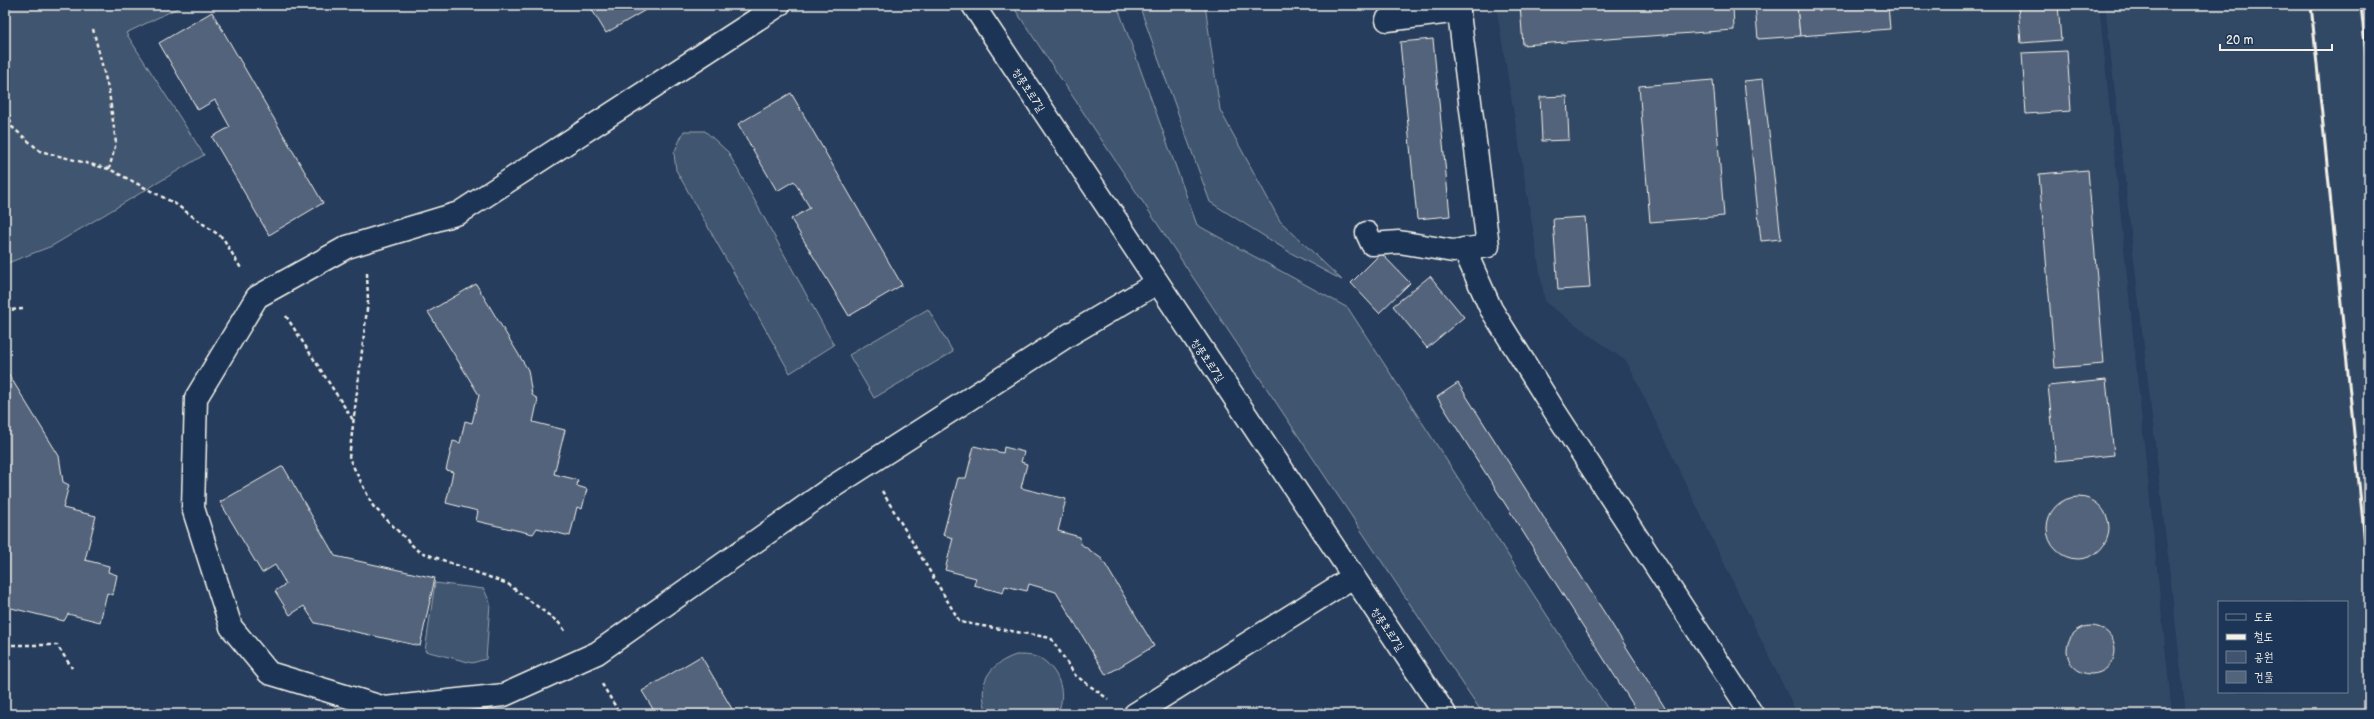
<svg xmlns="http://www.w3.org/2000/svg" width="2374" height="719" font-family="'Balsamiq Sans','Poor Story',sans-serif">
  <style>
    .built { fill: #334966; fill-rule: evenodd }
    .green { fill: #40546f; stroke: #9aa2ac }
    .building { fill: #52647b; stroke: #f4f1e8 }
    .lines { fill: none; stroke-linecap: round; stroke-linejoin: round }
    .minor-casing { stroke: #f4f1e8; stroke-width: 25 }
    .path { stroke: #f4f1e8; stroke-width: 2.5; stroke-dasharray: 4 3; stroke-linecap: butt }
    .minor { stroke: #1d3557; stroke-width: 22 }
    .rail { stroke: #f4f1e8; stroke-width: 3 }
    .labels { text-anchor: middle; stroke-width: 3; stroke-linejoin: round; paint-order: stroke }
    .street-label { font-size: 11px; fill: #f4f1e8; stroke: #1d3557 }
  </style>
  <rect width="100%" height="100%" fill="#263d5d"/>
  <filter id="ink" filterUnits="userSpaceOnUse"><feTurbulence type="fractalNoise" baseFrequency=".025" numOctaves="2"/><feDisplacementMap in="SourceGraphic" scale="8" xChannelSelector="R" yChannelSelector="G"/><feConvolveMatrix kernelMatrix="1 2 1 2 8 2 1 2 1" color-interpolation-filters="sRGB"/></filter>
  <g filter="url(#ink)">
    <!-- built -->
    <g class="built">
      <polygon points="1496,5 2099,5 2172,714 1797,714 1627,362 1545,302"/>
      <path d="M2105,5H2369V714H2186ZM2219,602H2347V692H2219Z"/>
    </g>
    <!-- green -->
    <g class="green">
      <polygon points="5,5 184,5 126,33 204,155 52,246 5,264"/>
      <polygon points="1012,5 1117,5 1197,225 1348,308 1611,714 1483,714"/>
      <polygon points="1139,5 1205,5 1220,110 1280,221 1342,280 1291,253 1210,202"/>
      <polygon points="684,131 705,131 728,152 834,345 790,373 676,170 674,153"/>
      <polygon points="928,309 953,352 874,398 849,355"/>
      <polygon points="435,583 484,589 490,603 486,659 472,663 425,651"/>
      <path d="M1016,655C1025,655 1035,655 1043,660C1060,672 1067,696 1057,714L987,713C977,684 987,665 1016,655Z"/>
    </g>
    <!-- building -->
    <g class="building">
      <polygon points="589,5 654,5 606,33"/>
      <polygon points="1520,5 1733,5 1734,30 1523,45"/>
      <polygon points="1755,5 1797,5 1800,36 1758,39"/>
      <polygon points="1797,5 1888,5 1890,29 1800,36"/>
      <polygon points="2018,5 2058,5 2061,40 2021,43"/>
      <polygon points="212,12 323,203 269,235 212,137 230,127 215,100 198,110 159,43"/>
      <polygon points="1433,39 1450,216 1417,219 1400,42"/>
      <polygon points="2067,51 2071,111 2026,114 2022,53"/>
      <polygon points="1763,79 1781,239 1761,241 1744,81"/>
      <polygon points="1713,80 1724,216 1650,222 1639,86"/>
      <polygon points="791,93 902,285 849,316 791,219 810,208 794,181 777,191 738,124"/>
      <polygon points="1567,96 1569,140 1542,141 1540,97"/>
      <polygon points="2088,170 2104,364 2055,368 2039,174"/>
      <polygon points="1585,217 1590,288 1558,290 1553,219"/>
      <polygon points="1381,253 1410,283 1379,313 1351,283"/>
      <polygon points="1430,276 1464,317 1427,348 1393,306"/>
      <polygon points="476,284 528,370 532,395 538,399 533,422 565,430 554,474 578,480 577,486 587,489 582,509 577,507 570,536 537,528 533,534 476,521 478,511 446,503 453,472 446,470 453,441 460,443 465,421 472,423 479,395 428,312"/>
      <polygon points="6,370 59,456 63,482 69,485 63,508 96,516 85,560 109,566 108,572 117,575 113,595 107,593 100,622 68,614 64,621 7,607 9,597 5,596 5,500 9,481 5,474"/>
      <polygon points="2106,380 2114,455 2056,461 2048,386"/>
      <polygon points="1458,383 1669,714 1639,714 1437,397"/>
      <polygon points="974,446 1003,453 1004,447 1024,452 1021,462 1027,464 1021,488 1066,499 1058,531 1080,537 1081,544 1102,559 1154,646 1106,675 1056,592 1029,584 1027,591 1005,586 1003,593 974,585 976,578 945,570 953,538 943,535 958,478 966,478"/>
      <polygon points="283,466 335,556 435,578 420,646 315,623 304,606 290,615 275,591 286,584 275,565 262,573 220,502"/>
      <circle cx="2078" cy="528" r="31"/>
      <circle cx="2091" cy="650" r="24"/>
      <polygon points="701,656 735,714 656,714 642,691"/>
    </g>
    <g class="lines">
      <!-- minor casing -->
      <g class="minor-casing">
        <g id="minor">
          <polyline points="779,5 459,213 347,247 257,297 196,398 193,508 231,627 269,673 385,708 504,695 597,653 834,486 1067,336 1157,283"/>
          <polyline points="973,5 1445,714"/>
          <polyline points="1387,20 1459,11"/>
          <polyline points="1367,233 1372,244 1399,242 1453,251 1488,246 1458,5"/>
          <polyline points="1464,249 1491,309 1552,407 1752,714"/>
          <polyline points="1135,714 1353,577"/>
        </g>
      </g>
      <!-- path -->
      <g class="path">
        <polyline points="93,29 109,92 116,143 109,169"/>
        <polyline points="5,99 12,127 40,151 109,169 174,203 223,238 242,270"/>
        <polyline points="367,273 368,301 349,458 373,506 418,551 508,584 559,623 566,632"/>
        <polyline points="5,310 24,309"/>
        <polyline points="286,316 353,420"/>
        <polyline points="882,491 960,622 1051,638 1075,675 1108,699"/>
        <polyline points="5,645 57,645 72,668"/>
        <polyline points="602,684 620,714"/>
      </g>
      <!-- minor -->
      <use href="#minor" class="minor"/>
      <!-- rail -->
      <g class="rail">
        <polyline points="2311,5 2369,583"/>
        <polyline points="2361,5 2369,83"/>
      </g>
    </g>
  </g>
  <g class="labels">
    <!-- street labels -->
    <g class="street-label">
      <text transform="translate(1029 90) rotate(57)" y="4">청풍호로7길</text>
      <text transform="translate(1208 360) rotate(56)" y="4">청풍호로7길</text>
      <text transform="translate(1388 629) rotate(56)" y="4">청풍호로7길</text>
    </g>
  </g>
  <!-- margin -->
  <rect width="2374" height="719" fill="none" stroke="#1d3557" stroke-width="20"/>
  <rect x="10" y="10" width="2354" height="699" fill="none" stroke="#f4f1e8" stroke-width="1.5" filter="url(#ink)"/>
  <!-- legend -->
  <rect x="2218" y="601" width="130" height="92" fill="#1d3557" stroke="#738091"/>
  <rect x="2226" y="614" width="20" height="6" fill="#1d3557" stroke="#738091"/>
  <text x="2254" y="621" font-size="12" fill="#f4f1e8">도로</text>
  <rect x="2226" y="634" width="20" height="6" fill="#f4f1e8" stroke="#738091"/>
  <text x="2254" y="641" font-size="12" fill="#f4f1e8">철도</text>
  <rect x="2226" y="651" width="20" height="12" fill="#40546f" stroke="#738091"/>
  <text x="2254" y="661" font-size="12" fill="#f4f1e8">공원</text>
  <rect x="2226" y="671" width="20" height="12" fill="#52647b" stroke="#738091"/>
  <text x="2254" y="681" font-size="12" fill="#f4f1e8">건물</text>
  <!-- scale -->
  <path d="M2220 44v6h112v-6" fill="none" stroke="#f4f1e8" stroke-width="2"/>
  <text x="2226" y="44" font-size="12" fill="#f4f1e8" stroke="#1d3557" stroke-width="3" paint-order="stroke">20 m</text>
</svg>
